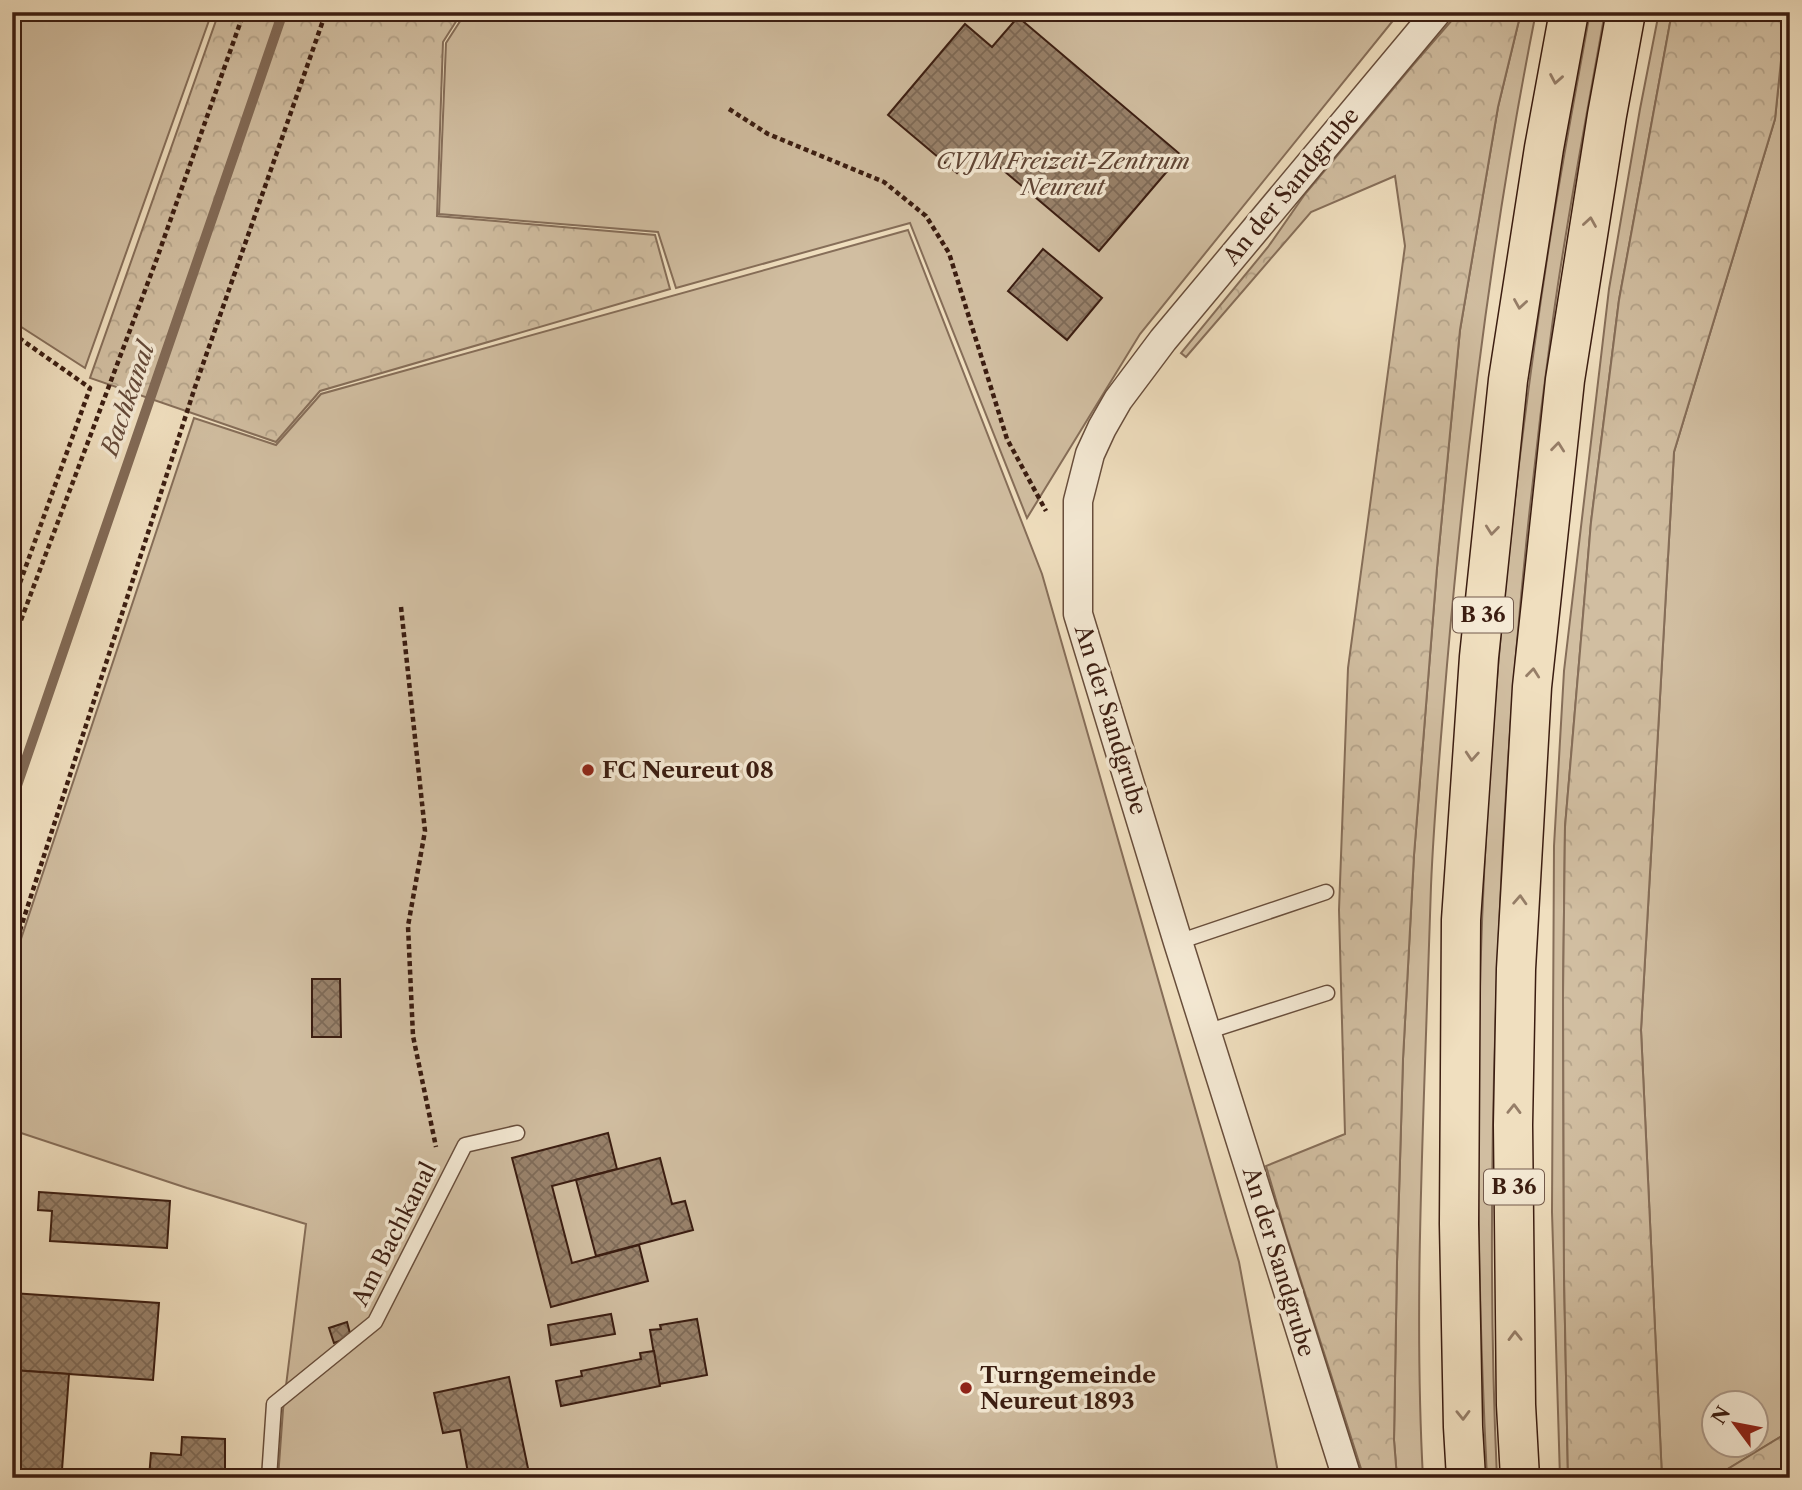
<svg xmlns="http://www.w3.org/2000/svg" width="1802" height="1490" font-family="'Libre Caslon Text',serif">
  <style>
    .green { fill: #d1bea1; stroke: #866e59; stroke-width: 2; fill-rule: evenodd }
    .forest { fill: url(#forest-crowns); stroke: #866e59; stroke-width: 2 }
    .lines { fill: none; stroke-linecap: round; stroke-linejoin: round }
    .stream { stroke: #826a56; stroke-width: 10 }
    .building { fill: url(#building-cross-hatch); stroke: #3b1d11; stroke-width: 2 }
    .service-casing { stroke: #684e3c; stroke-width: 17 }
    .minor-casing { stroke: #684e3c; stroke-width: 31 }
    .trunk-casing { stroke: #3b1d11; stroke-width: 41 }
    .path { stroke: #3b1d11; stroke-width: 4.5; stroke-dasharray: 5 3.5; stroke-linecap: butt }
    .service { stroke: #f5ead5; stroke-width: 14 }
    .minor { stroke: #f5ead5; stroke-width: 28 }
    .trunk { stroke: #f0dfbf; stroke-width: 38 }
    .oneway { stroke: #967e68 }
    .poi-dot { fill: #8f2418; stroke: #f5ead5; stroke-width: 2.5 }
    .labels { text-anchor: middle; stroke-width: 7; stroke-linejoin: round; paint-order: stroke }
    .shield { fill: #f5ead5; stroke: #735a4c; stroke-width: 2 }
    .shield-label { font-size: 21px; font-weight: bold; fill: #3b1d11 }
    .park-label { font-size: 23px; font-style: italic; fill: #604535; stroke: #f5ead5 }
    .street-label { font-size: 23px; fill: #3b1d11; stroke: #f5ead5 }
    .poi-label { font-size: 23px; font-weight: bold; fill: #3b1d11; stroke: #f5ead5; text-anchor: start }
    .water-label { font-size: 24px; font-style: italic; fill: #654a39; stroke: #f5ead5 }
  </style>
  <defs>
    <pattern id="forest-crowns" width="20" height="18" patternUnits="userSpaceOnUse" patternTransform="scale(1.75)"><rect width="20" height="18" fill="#d1bea1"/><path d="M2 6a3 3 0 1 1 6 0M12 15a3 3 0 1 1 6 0" fill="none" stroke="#b4a38a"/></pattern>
    <pattern id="building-cross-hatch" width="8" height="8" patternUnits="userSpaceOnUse" patternTransform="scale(1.75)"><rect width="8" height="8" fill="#99826b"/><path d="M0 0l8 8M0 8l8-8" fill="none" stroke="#7e6a57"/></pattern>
  </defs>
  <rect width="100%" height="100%" fill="#f0dfbf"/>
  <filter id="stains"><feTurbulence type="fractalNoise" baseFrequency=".00286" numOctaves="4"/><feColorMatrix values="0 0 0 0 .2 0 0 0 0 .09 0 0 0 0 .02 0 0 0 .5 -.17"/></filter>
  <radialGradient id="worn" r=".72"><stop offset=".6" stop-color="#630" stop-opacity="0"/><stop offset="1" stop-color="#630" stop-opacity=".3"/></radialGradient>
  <!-- green -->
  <g class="green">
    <polygon points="12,12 212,12 85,368 12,321"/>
    <polygon points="466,12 1400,12 1140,334 1027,518 910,223 676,288 658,232 439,214 446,43"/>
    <path d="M1521,12H1536C1493,227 1466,446 1447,665C1441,738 1434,812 1431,886C1429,935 1428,985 1426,1034C1421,1182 1415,1330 1423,1478H1397L1394,1440L1397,1262L1403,1059L1414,855L1437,568L1460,330L1498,107Z"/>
    <path d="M1590,12H1605C1587,114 1567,216 1553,319C1524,529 1506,740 1498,952C1491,1127 1489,1303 1497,1478H1487C1476,1259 1474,1039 1487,819C1498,628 1520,435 1549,246C1561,168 1576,90 1590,12Z"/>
    <polygon points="1659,12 1672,12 1619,300 1591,522 1565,827 1563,996 1564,1275 1568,1478 1560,1478 1552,1212 1554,846 1564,671 1609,289 1640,109"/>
    <path d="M1786,12H1790V1431L1713,1478H1662L1641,1030L1674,452L1775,119ZM1714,1402H1756V1444H1714Z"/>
    <polygon points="908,230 1042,574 1239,1262 1279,1478 278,1478 283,1410 306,1224 187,1188 12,1130 12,966 194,418 276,445 321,394"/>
  </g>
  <!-- forest -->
  <g class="forest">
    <polygon points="219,12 462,12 443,42 437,216 655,235 670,289 320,391 276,442 90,378"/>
    <polygon points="1459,12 1521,12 1498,107 1460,330 1437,568 1414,855 1403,1059 1397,1262 1394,1440 1397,1478 1364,1478 1286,1234 1266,1166 1345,1134 1339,910 1348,668 1405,246 1395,176 1311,212 1186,357 1181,353 1268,247 1305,194 1413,65"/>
    <polygon points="1672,12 1786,12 1775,119 1674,452 1641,1030 1662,1478 1568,1478 1564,1275 1563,996 1565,827 1591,522 1619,300"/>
    <polygon points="1790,1431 1790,1468 1775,1478 1713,1478"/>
  </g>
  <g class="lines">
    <!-- stream -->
    <polyline class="stream" points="12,800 283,12"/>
  </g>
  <!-- building -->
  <g class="building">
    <polygon points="1018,17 1181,155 1099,251 978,149 957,173 888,115 965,24 992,47"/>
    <polygon points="1043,249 1102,298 1067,340 1008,291"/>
    <polygon points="312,979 340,979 341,1037 312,1037"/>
    <polygon points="608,1133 617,1169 552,1186 572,1263 639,1245 648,1281 551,1307 512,1158"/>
    <polygon points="660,1158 672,1204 685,1201 693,1230 596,1256 576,1180"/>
    <polygon points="39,1192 170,1201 167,1248 50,1241 52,1211 38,1210"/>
    <polygon points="12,1293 159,1303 153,1380 12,1370"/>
    <polygon points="611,1314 615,1334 551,1345 548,1325"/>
    <polygon points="697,1319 707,1375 659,1384 650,1330 661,1329 660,1325"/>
    <polygon points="347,1322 351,1337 334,1343 329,1328"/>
    <polygon points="654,1351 660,1386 561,1406 556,1381 582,1376 581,1371 641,1359 640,1353"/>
    <polygon points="12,1370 69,1374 62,1470 72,1470 71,1478 12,1474"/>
    <polygon points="509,1377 530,1478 469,1478 460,1430 443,1433 434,1393"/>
    <polygon points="182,1437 225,1439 225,1478 149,1478 151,1453 181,1455"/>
  </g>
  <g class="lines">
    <!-- service casing -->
    <g class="service-casing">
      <g id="service">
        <polyline points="1178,942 1326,892"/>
        <polyline points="1206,1032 1327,993"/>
        <polyline points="269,1478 274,1404 375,1322 465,1145 517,1133"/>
      </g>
    </g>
    <!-- minor casing -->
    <g class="minor-casing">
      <polyline id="minor" points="1347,1478 1178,942 1078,614 1078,501 1090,454 1102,428 1118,400 1163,340 1437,12"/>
    </g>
    <!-- trunk casing -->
    <g class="trunk-casing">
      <g id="trunk">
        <polyline points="1466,1478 1463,1427 1459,1224 1461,920 1479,657 1508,380 1544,148 1569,12"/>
        <polyline points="1520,1478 1516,1405 1513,1125 1516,969 1532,687 1565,380 1607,115 1626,12"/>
      </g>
    </g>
    <!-- path -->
    <g class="path">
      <polyline points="12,16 15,12"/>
      <polyline points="729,109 768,134 884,182 926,216 949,253 1007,439 1046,511"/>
      <polyline points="12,333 90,388 12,605"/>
      <polyline points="401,607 425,831 408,926 413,1036 436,1147"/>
      <polyline points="12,644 156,261 244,12"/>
      <polyline points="12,955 195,387 326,12"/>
      <polyline points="1780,1478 1790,1471"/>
    </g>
    <!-- service -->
    <use href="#service" class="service"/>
    <!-- minor -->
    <use href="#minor" class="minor"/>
    <!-- trunk -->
    <use href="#trunk" class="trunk"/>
  </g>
  <!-- one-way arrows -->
  <defs><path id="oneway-chevron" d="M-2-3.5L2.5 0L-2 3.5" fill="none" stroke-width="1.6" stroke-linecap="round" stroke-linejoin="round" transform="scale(1.75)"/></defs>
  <g class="oneway">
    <use href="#oneway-chevron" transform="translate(1556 79) rotate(100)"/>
    <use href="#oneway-chevron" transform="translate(1590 222) rotate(-81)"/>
    <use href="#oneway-chevron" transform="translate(1520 304) rotate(99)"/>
    <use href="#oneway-chevron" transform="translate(1558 447) rotate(-84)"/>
    <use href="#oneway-chevron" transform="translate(1492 530) rotate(96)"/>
    <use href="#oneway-chevron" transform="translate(1533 673) rotate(-84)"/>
    <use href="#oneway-chevron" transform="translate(1472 756) rotate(94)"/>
    <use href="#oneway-chevron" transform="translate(1520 900) rotate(-87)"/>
    <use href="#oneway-chevron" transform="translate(1514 1109) rotate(-89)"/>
    <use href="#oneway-chevron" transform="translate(1515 1336) rotate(-91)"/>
    <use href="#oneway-chevron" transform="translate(1463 1415) rotate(89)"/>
  </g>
  <!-- markers -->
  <g class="poi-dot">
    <circle cx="588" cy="770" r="7"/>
    <circle cx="966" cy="1388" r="7"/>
  </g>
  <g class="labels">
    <!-- shield labels -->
    <g class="shield">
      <rect x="1453" y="597.5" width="60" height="35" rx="5"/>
      <rect x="1484" y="1169.5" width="60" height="35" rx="5"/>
    </g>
    <g class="shield-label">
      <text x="1483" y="622">B 36</text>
      <text x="1514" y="1194">B 36</text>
    </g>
    <!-- park labels -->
    <g class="park-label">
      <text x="1063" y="169">CVJM Freizeit-Zentrum<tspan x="1063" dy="26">Neureut</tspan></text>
    </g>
    <!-- street labels -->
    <g class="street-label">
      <text transform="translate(1291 186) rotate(-50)" y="8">An der Sandgrube</text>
      <text transform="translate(1111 720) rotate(73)" y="8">An der Sandgrube</text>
      <text transform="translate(394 1234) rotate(-63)" y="8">Am Bachkanal</text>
      <text transform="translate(1279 1262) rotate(73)" y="8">An der Sandgrube</text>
    </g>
    <!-- poi labels -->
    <g class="poi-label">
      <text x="602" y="778">FC Neureut 08</text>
      <text x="980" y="1383">Turngemeinde<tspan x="980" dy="26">Neureut 1893</tspan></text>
    </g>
    <!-- water labels -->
    <g class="water-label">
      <text transform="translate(128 399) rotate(-71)" y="8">Bachkanal</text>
    </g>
  </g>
  <!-- margin -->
  <rect width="1802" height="1490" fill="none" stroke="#f0dfbf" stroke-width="42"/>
  <rect x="14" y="14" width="1774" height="1462" fill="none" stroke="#3b1d11" stroke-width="3.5"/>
  <rect x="21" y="21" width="1760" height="1448" fill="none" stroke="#3b1d11" stroke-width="2"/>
  <!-- north arrow -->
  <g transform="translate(1735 1424) rotate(302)"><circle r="33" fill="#f5ead5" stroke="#ab9887" stroke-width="2"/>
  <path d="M0-5L12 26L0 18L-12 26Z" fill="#8f2418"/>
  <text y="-10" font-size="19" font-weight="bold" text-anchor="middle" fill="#3b1d11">N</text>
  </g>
  <rect width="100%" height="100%" filter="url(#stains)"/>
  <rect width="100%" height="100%" fill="url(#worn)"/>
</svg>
